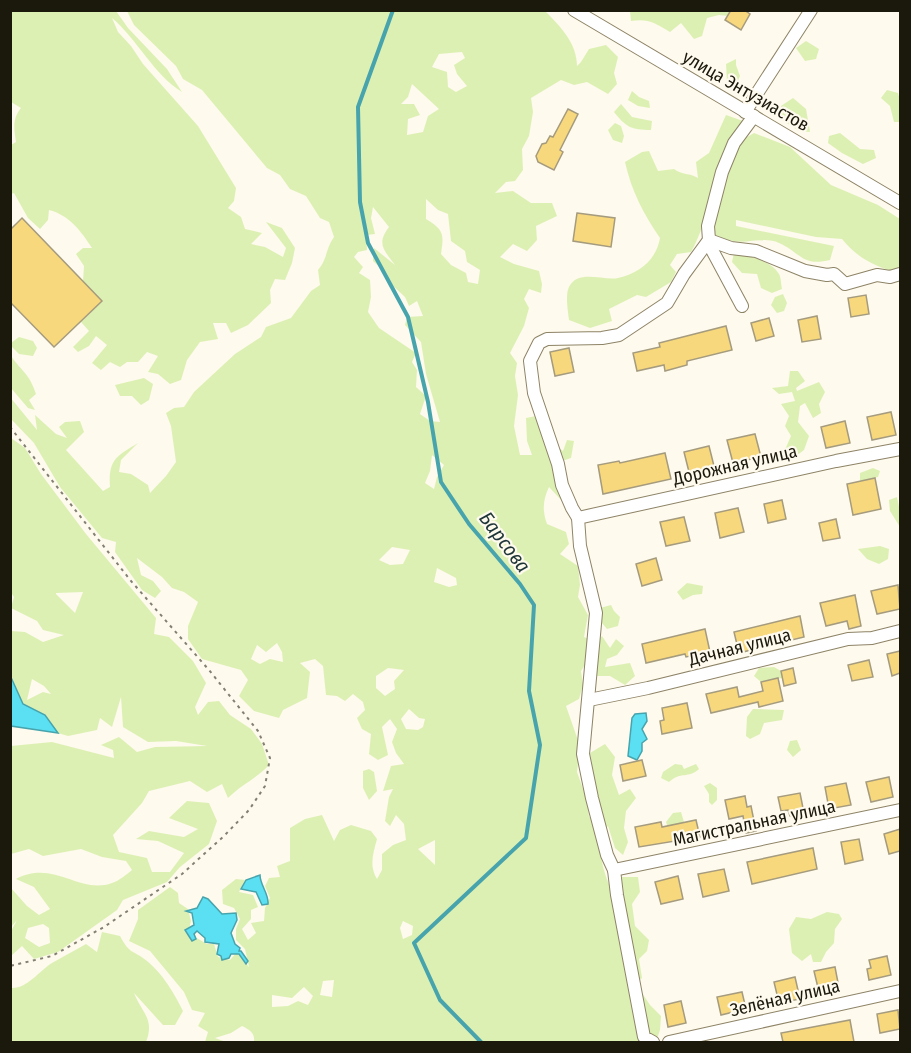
<svg xmlns="http://www.w3.org/2000/svg" width="911" height="1053" font-family="'Fira Sans Condensed',sans-serif">
  <style>
    .green { fill: #ddf0b3; fill-rule: evenodd }
    .water { fill: #5ae0f2; stroke: #47a4ad; stroke-width: 1.5 }
    .lines { fill: none; stroke-linecap: round; stroke-linejoin: round }
    .stream { stroke: #47a4ad; stroke-width: 4 }
    .building { fill: #f8d87c; stroke: #a59b7e; stroke-width: 1.5 }
    .minor-casing { stroke: #8d8366; stroke-width: 14 }
    .path { stroke: #837f73; stroke-width: 2; stroke-dasharray: 3 4.5; stroke-linecap: butt }
    .minor { stroke: #fff; stroke-width: 12 }
    .labels { text-anchor: middle; stroke-width: 4.5; stroke-linejoin: round; paint-order: stroke }
    .street-label { font-size: 18px; fill: #1b180c; stroke: #fefaed }
    .water-label { font-size: 20px; font-style: italic; fill: #1e3538; stroke: #fefaed }
  </style>
  <rect width="100%" height="100%" fill="#fefaed"/>
  <!-- green -->
  <g class="green">
    <path d="M11,10L116,11L128,28L167,69L182,92C154,75 137,39 112,18L118,32L131,46L143,64L198,126L236,188L234,201L228,208L241,217L245,229L262,233L251,244L265,247L283,257L286,248L266,222L282,228L295,248L292,263L285,280L275,279L270,290L271,303L248,325L231,333L226,323H213L218,339L200,342L187,360L181,380L170,384L158,374L148,372L158,356L147,352L138,362H127L120,367L110,362L101,370L92,363L107,345L96,336L89,346L78,352L73,347L89,331L81,322L102,301L83,281L84,266L76,254L83,248H92C81,231 69,215 49,210L48,220L40,229L28,218L14,193L11,194V145L16,142C14,129 12,119 21,108L11,102Z"/>
    <path d="M127,11H545C560,26 577,43 577,66L581,62L589,49L606,45L618,57L614,73L617,84L608,94L587,82L574,85L561,80L531,98L533,112L529,136L522,149L523,170L515,181L506,182L495,193L513,191L531,203H552L557,216L536,226L537,240L527,251L513,244L500,257L514,264L539,271L542,284L541,293L529,289L524,299L529,308L524,326L510,353L517,363L515,376L518,395L514,426L520,455H532L527,441L526,418L536,416L555,445L563,451L567,440L574,441L571,458L562,461C554,479 555,485 564,503L549,487C543,500 542,510 547,524L566,532L569,544L560,554L578,566L580,585L578,597L588,615L584,637L597,642L602,636L610,648L616,639L624,646L617,655L607,659L605,667L630,663L635,676L625,685L610,676H597L592,654L581,671L583,685L579,699L566,706L580,746L577,772L587,800L589,817L600,814L590,753L605,744L615,757L612,775L619,795L630,789L636,798L626,811L624,828L628,842L623,855L615,848L608,826L600,833C599,859 604,875 615,898L621,877H638L640,892L632,904L635,926L649,940L647,951L639,959L642,978L636,983L627,967L628,989L635,1013L637,994L642,993L650,1005L661,1016L660,1030L657,1039L639,1024L638,1042H254C255,1033 250,1030 242,1026L231,1033L215,1038L226,1042H205L208,1032L198,1026L205,1013L192,1010L184,992L150,951L129,941L138,919V910L170,887L178,893L179,903L188,909L191,921L188,933L207,944H214L218,957L230,960L237,952L249,967L245,949L236,940V929L240,919L234,908L223,904L222,890L236,879L245,880L239,892L253,895L258,907L251,910V919L242,929L248,940L256,933L251,923L264,921L265,908L270,898L265,886L269,878L280,877L277,866L290,861V828L305,819L322,815L334,841L340,830L351,825L371,831L377,839C373,854 369,866 377,879L382,870V854L393,845L406,840L404,824L396,815L390,826L385,821L389,797L393,789L383,791L391,766L404,764L396,753L392,742L397,729L390,719L382,727L388,755L378,760L369,754L371,734L362,729L357,718L365,710L363,702L353,694L345,701L337,696L326,695L323,666L315,659L300,663L310,672L307,698L283,710L279,718L254,711L239,696L248,680L241,670L202,659L188,639V626L198,602L184,592L172,588L162,577L137,558L141,575L153,581L161,591L155,598L142,590L115,552L116,542L102,538L60,487L34,443L11,419L10,397L37,430L35,415L56,434L67,438L59,427L65,422L80,421L84,432L66,450L103,491L110,487C108,459 117,456 138,443L121,460L119,472L131,474L148,485L150,493L166,476L176,462L171,426L166,413L174,408L184,407L194,392L235,354L261,337L266,327L291,318L311,291L320,285L318,270C328,258 325,250 334,237L329,222L320,218L306,196L290,189L280,175L267,168L202,90L183,79L176,66L134,25ZM462,52L465,58L454,65L457,74L467,86L456,92L448,87L447,72L432,67L439,54ZM412,84L439,109L428,116L423,132L407,135L408,119L420,115L414,104H401L408,97ZM426,199L438,210L448,214L451,241L465,251L467,262L480,270L478,284L468,282L466,273L451,265L441,254C444,234 444,230 426,219ZM373,207L389,227C376,244 384,250 395,265L374,248L373,261L387,274L391,284L405,297L409,306L417,301L423,316L407,317L405,325L421,342L426,374L440,422L430,421L420,414L426,396L416,387L417,370L412,362L416,353L379,328L368,312L371,297L370,280L359,273L363,267L354,257L358,252L367,250L366,235L375,234L371,218ZM432,455L444,465L437,477L434,489L425,483L430,471ZM392,547L410,550L403,564L390,565L379,560ZM437,568L456,578L457,585L449,587L434,582ZM277,643L282,652L283,662L270,659L260,664L251,659L257,645L266,652ZM388,668L404,670L394,681L395,689L385,696L376,688V676ZM409,709L419,718L425,719L423,727L418,730L406,729L401,719ZM435,840V865L418,849ZM403,921L413,926L412,935L403,939L400,928ZM334,980L332,997L320,995L323,981ZM304,987L313,996L308,1005L298,1001L288,1006L272,1007V995L292,998Z"/>
    <path d="M630,11H740L737,17L719,15L707,18L702,36L694,39L681,23L670,32C656,23 647,18 631,21Z"/>
    <polygon points="806,41 819,49 816,59 805,61 796,48"/>
    <polygon points="736,59 736,65 740,76 737,83 727,81 726,64"/>
    <polygon points="887,90 898,93 900,100 900,122 894,122 890,106 881,98"/>
    <polygon points="632,91 639,97 649,101 650,108 638,106 628,100"/>
    <polygon points="793,98 806,109 810,132 799,131 779,118 781,106"/>
    <path d="M621,104L632,117L652,121L651,130C631,130 626,127 614,112Z"/>
    <path d="M726,115L743,121L732,146L754,133L790,147L831,185L878,205L900,219V273C877,268 857,258 842,239L816,237L736,220V226L834,246L830,260C802,267 800,252 779,243C765,236 748,244 733,241C727,240 721,237 715,235L713,207C702,223 700,236 691,252L677,254L670,265L676,272L671,282L646,297L637,295L609,309L612,321L590,328L569,320C568,311 565,295 569,287C578,269 603,281 618,278C640,273 656,260 660,238C644,215 631,190 625,162L642,152L649,151L658,171L674,169C682,175 690,173 698,178L696,162L709,153Z"/>
    <polygon points="615,123 621,126 624,136 622,143 613,140 608,130"/>
    <polygon points="840,133 860,149 874,150 876,158 863,164 842,153 828,143 829,136"/>
    <path d="M734,253C748,256 771,260 779,274C781,277 781,284 782,289L772,293L761,288L757,274L742,273L732,262Z"/>
    <polygon points="783,294 787,303 784,311 777,313 771,305 775,297"/>
    <polygon points="19,337 33,341 37,348 33,356 19,354 11,346 11,343"/>
    <path d="M11,356C23,373 29,373 36,394L29,400L35,410L28,408L11,388Z"/>
    <polygon points="790,371 798,371 805,381 796,388 797,391 819,382 825,392 819,404 821,413 813,418 805,403 800,406 798,422 809,436 804,450 796,456 784,452 791,436 785,426 789,416 781,404 795,401 792,392 779,394 772,388 788,386"/>
    <polygon points="144,378 153,384 149,400 141,405 132,396 120,396 115,385"/>
    <path d="M11,438L25,448L41,474L86,534L156,618L154,634L169,637L193,661L206,683L195,707L198,715L208,702L219,701L230,715L251,729L262,744L269,765C256,779 242,784 228,798L222,784L207,792L190,781L149,791L142,803L113,835L119,852L147,858L152,872H170L184,853L158,841L136,839L149,831L184,837L198,829L169,818L187,801L209,803L217,821L209,844L180,867L167,882L123,900L117,910L58,952L34,959L22,946L11,956L10,933L17,920L11,927V888L27,906L39,915L50,909L34,887L16,879C54,859 79,895 112,883C119,881 127,874 132,870L126,861L102,857L81,849L43,856L29,849L11,854V746L52,742L114,758L113,750L101,745L119,737L137,752L155,747L207,746L176,741L148,742L123,727L121,697L112,727L100,718L97,730L68,736L58,733L45,715L23,704L11,675V631L25,632L43,642L64,635L43,630L37,621L11,608L14,597L10,591ZM83,592L75,613L56,594V593ZM32,679L44,686L51,694L43,692L27,700ZM43,924L49,928L50,943L39,947L25,938L28,928Z"/>
    <polygon points="873,468 880,471 878,477 860,481 860,473"/>
    <polygon points="897,497 900,512 900,527 890,511 889,500"/>
    <polygon points="880,546 889,549 888,559 879,564 867,559 858,549"/>
    <polygon points="687,583 703,586 702,594 693,595 683,600 677,592"/>
    <polygon points="611,605 614,611 620,617 618,626 607,629 602,623 600,608"/>
    <polygon points="774,667 781,671 782,678 761,682 754,676 759,668"/>
    <polygon points="753,709 784,710 782,720 764,723 760,734 750,739 746,736 747,717"/>
    <polygon points="797,740 801,750 793,757 787,750 790,741"/>
    <path d="M675,764L682,765L684,769L696,764L699,769C688,779 681,771 669,782L661,778L663,772Z"/>
    <polygon points="369,769 374,772 377,791 369,800 363,788 363,771"/>
    <polygon points="710,783 717,788 717,800 712,805 709,802 709,794 704,786"/>
    <polygon points="681,812 684,822 677,824 678,834 669,831 666,822 673,813"/>
    <polygon points="827,912 839,914 842,919 835,929 834,943 826,952 821,962 813,962 811,954 802,961 792,953 789,929 796,917 811,919"/>
    <path d="M102,932L120,936C130,955 132,949 147,961C163,974 174,993 183,1011L175,1025H163L134,993C142,1013 155,1019 146,1042H11V988C27,989 39,971 52,963C63,957 75,950 86,944L97,952Z"/>
  </g>
  <!-- water -->
  <g class="water">
    <polygon points="10,675 23,704 45,715 58,733 11,726"/>
    <polygon points="646,713 647,721 642,729 647,739 642,743 642,751 637,760 628,756 632,718 635,714"/>
    <path d="M260,875C260,885 269,894 268,904L262,905L256,892L241,889L246,880Z"/>
    <polygon points="203,897 208,899 222,914 236,913 237,920 231,933 235,944 240,948 239,951 241,951 248,961 246,964 239,954 231,954 229,958 222,960 221,956 217,954 219,944 205,942 205,938 197,931 194,934 196,939 192,941 185,930 194,925 192,913 186,911 197,908"/>
  </g>
  <g class="lines">
    <!-- stream -->
    <polyline class="stream" points="393,10 358,107 360,202 368,243 408,317 428,402 441,482 469,524 520,584 534,605 529,691 540,745 526,838 414,943 440,1000 481,1042"/>
  </g>
  <!-- building -->
  <g class="building">
    <polygon points="731,10 744,10 750,14 741,30 725,20"/>
    <polygon points="568,109 578,114 560,150 563,152 554,170 538,162 536,156 542,144 546,143 550,136 553,137"/>
    <polygon points="577,213 615,218 611,247 573,241"/>
    <polygon points="22,218 102,301 54,347 10,302 10,230"/>
    <polygon points="866,295 869,314 851,317 848,298"/>
    <polygon points="817,316 821,339 802,342 798,320"/>
    <polygon points="769,318 774,336 756,341 751,323"/>
    <polygon points="726,326 732,350 687,361 687,365 665,371 664,365 637,371 633,353 660,347 659,343"/>
    <polygon points="569,348 574,372 555,376 550,352"/>
    <polygon points="891,412 896,435 872,440 867,417"/>
    <polygon points="845,421 850,443 826,448 821,427"/>
    <polygon points="755,434 761,457 733,463 727,440"/>
    <polygon points="709,446 715,470 690,476 684,452"/>
    <polygon points="665,453 671,479 603,494 598,465 619,461 620,463"/>
    <polygon points="875,478 881,509 853,515 847,484"/>
    <polygon points="782,500 786,519 768,523 764,504"/>
    <polygon points="738,508 744,532 720,538 715,513"/>
    <polygon points="684,517 690,541 666,546 660,522"/>
    <polygon points="836,519 840,538 823,541 819,523"/>
    <polygon points="656,558 662,580 642,586 636,564"/>
    <polygon points="898,585 900,609 877,614 871,591"/>
    <polygon points="855,595 861,626 849,629 847,621 826,626 820,603"/>
    <polygon points="800,616 804,637 739,653 734,632"/>
    <polygon points="705,629 710,652 686,657 685,654 646,663 642,644"/>
    <polygon points="900,651 900,673 892,676 887,654"/>
    <polygon points="869,660 873,677 852,681 848,665"/>
    <polygon points="793,668 796,683 784,686 781,671"/>
    <polygon points="778,678 783,701 759,707 758,702 711,713 706,694 737,687 739,697 763,691 761,682"/>
    <polygon points="687,703 692,728 662,734 660,721 664,720 662,708"/>
    <polygon points="642,760 646,776 623,781 620,765"/>
    <polygon points="889,777 893,797 871,802 866,782"/>
    <polygon points="846,783 851,805 829,809 825,787"/>
    <polygon points="800,793 804,813 790,816 788,810 781,811 778,797"/>
    <polygon points="745,796 747,807 751,806 756,831 746,833 743,816 729,819 725,800"/>
    <polygon points="696,820 700,837 639,847 635,827 661,822 662,827"/>
    <polygon points="900,829 900,851 889,854 884,834"/>
    <polygon points="859,839 863,860 845,864 841,842"/>
    <polygon points="813,848 817,869 752,884 747,862"/>
    <polygon points="724,869 729,891 703,897 698,874"/>
    <polygon points="678,876 683,899 661,904 655,882"/>
    <polygon points="887,956 891,975 869,980 867,969 871,968 869,960"/>
    <polygon points="835,967 839,988 819,992 814,971"/>
    <polygon points="795,977 800,999 779,1003 774,982"/>
    <polygon points="742,992 746,1009 721,1015 717,997"/>
    <polygon points="681,1001 686,1023 668,1027 664,1005"/>
    <polygon points="898,1010 900,1029 880,1033 877,1014"/>
    <polygon points="850,1020 854,1042 783,1042 781,1033"/>
  </g>
  <g class="lines">
    <!-- minor casing -->
    <g class="minor-casing">
      <g id="minor">
        <polyline points="574,10 900,203"/>
        <polyline points="745,112 811,10"/>
        <polyline points="742,306 712,250 709,240 708,226 722,172 734,143 754,116"/>
        <polyline points="578,518 836,461 900,449"/>
        <polyline points="589,700 648,688 848,639 872,638 900,631"/>
        <polyline points="614,870 900,810"/>
        <polyline points="653,1042 644,1037 617,895 614,870 607,855 592,798 583,754 596,613 580,546 578,518 572,508 562,485 558,464 534,393 530,361 539,343 547,339 602,338 619,335 667,303 684,274 709,240 731,248 756,251 805,271 827,275 834,274 845,284 877,275 890,277 900,274"/>
        <polyline points="669,1042 900,991"/>
      </g>
    </g>
    <!-- path -->
    <polyline class="path" points="10,427 131,581 209,670 258,731 270,758 265,786 249,810 224,836 182,874 104,927 52,956 10,966"/>
    <!-- minor -->
    <use href="#minor" class="minor"/>
  </g>
  <g class="labels">
    <!-- street labels -->
    <g class="street-label">
      <text transform="translate(746 91) rotate(30)" y="6">улица Энтузиастов</text>
      <text transform="translate(735 465) rotate(-13)" y="6">Дорожная улица</text>
      <text transform="translate(740 647) rotate(-14)" y="6">Дачная улица</text>
      <text transform="translate(754 823) rotate(-12)" y="6">Магистральная улица</text>
      <text transform="translate(785 998) rotate(-13)" y="6">Зелёная улица</text>
    </g>
    <!-- water labels -->
    <g class="water-label">
      <text transform="translate(505 542) rotate(53)" y="7">Барсова</text>
    </g>
  </g>
  <!-- border -->
  <rect width="911" height="1053" fill="none" stroke="#1b180c" stroke-width="24"/>
</svg>
